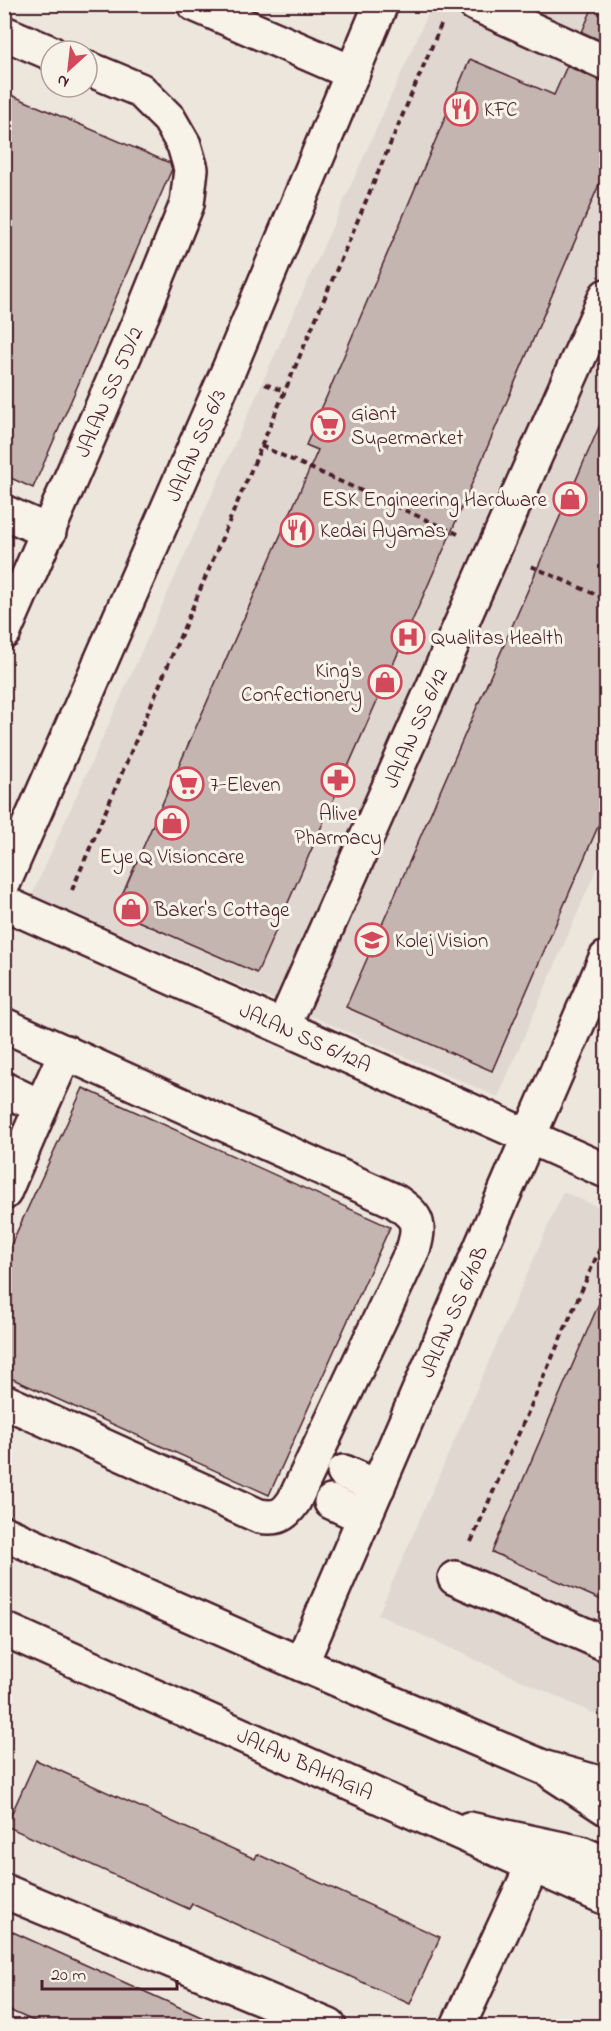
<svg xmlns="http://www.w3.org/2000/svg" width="611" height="2031" font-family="'Indie Flower',sans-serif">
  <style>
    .built { fill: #e0d7d0 }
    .building { fill: #c4b5b0; stroke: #4a1f2b; stroke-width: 1.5 }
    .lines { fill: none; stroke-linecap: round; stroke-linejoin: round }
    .minor-casing { stroke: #4a1f2b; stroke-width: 38 }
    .major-casing { stroke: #4a1f2b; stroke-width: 38 }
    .path { stroke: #4a1f2b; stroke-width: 4; stroke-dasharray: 6 4.5; stroke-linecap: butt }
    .minor { stroke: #f7f3e8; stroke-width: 33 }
    .major { stroke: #f7f3e8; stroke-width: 33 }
    .labels { text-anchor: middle; stroke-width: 6; stroke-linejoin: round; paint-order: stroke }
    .poi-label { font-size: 21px; fill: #4a1f2b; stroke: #f7f3e8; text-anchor: start }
    .street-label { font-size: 21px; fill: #4a1f2b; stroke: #f7f3e8 }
  </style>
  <rect width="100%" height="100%" fill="#ece6dd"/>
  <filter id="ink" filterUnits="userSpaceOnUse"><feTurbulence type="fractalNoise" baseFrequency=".0167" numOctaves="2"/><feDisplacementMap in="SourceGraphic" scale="12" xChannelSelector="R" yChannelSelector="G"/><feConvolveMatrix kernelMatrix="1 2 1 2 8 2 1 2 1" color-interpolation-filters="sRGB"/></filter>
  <g filter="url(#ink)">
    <!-- built -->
    <g class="built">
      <polygon points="432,5 606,5 606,847 498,1097 32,895"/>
      <polygon points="563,1192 606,1210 606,1719 378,1615"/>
    </g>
    <!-- building -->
    <g class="building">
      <polygon points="594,4 606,4 606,43 582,32"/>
      <polygon points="470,59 554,95 567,66 598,80 606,82 606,168 447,542 257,973 115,911 318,450 306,445"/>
      <polygon points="4,92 170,163 172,169 33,488 4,475"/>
      <polygon points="606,411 606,808 492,1071 346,1007"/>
      <polygon points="83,1088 390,1227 269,1495 4,1375 4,1260"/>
      <polygon points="606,1287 606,1602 492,1552"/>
      <polygon points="36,1760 255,1859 257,1854 440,1937 410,2004 192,1904 189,1909 6,1826"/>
      <polygon points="4,1928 221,2026 45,2026 4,2008"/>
    </g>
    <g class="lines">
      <!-- minor casing -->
      <g class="minor-casing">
        <g id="minor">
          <polyline points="194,4 353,73"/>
          <polyline points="475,4 606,63"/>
          <polyline points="4,33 51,53"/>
          <polyline points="4,512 49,532"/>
          <path id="s1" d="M4,632L142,315L187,204L191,169L184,145L169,119L140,90L87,68"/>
          <path id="s2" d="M4,882L229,369L381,4"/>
          <path id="s3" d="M4,903L606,1171"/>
          <path d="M4,1025L395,1201C416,1216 421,1221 414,1247L294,1501C284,1516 277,1519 259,1516L4,1401"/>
          <path id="s4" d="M283,1027L606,296"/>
          <polyline points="4,1089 41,1107 4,1193"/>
          <polyline points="41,1107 66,1052"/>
          <polyline points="344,1472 378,1487"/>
          <polyline points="331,1502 364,1517"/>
          <polyline points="455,1578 606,1644"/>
          <path id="s5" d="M301,1664L606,958"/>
          <polyline points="554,1774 606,1808"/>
          <polyline points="469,1829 581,1853 606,1864"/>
          <polyline points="4,1891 329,2026"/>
          <polyline points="458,2026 533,1865"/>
        </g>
      </g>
      <!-- major casing -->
      <g class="major-casing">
        <g id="major">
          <polyline points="4,1533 301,1664 545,1768 606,1785"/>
          <path id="s6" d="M4,1629L606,1898"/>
        </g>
      </g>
      <!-- path -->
      <g class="path">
        <polyline points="265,384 284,391"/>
        <polyline points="261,446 458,534"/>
        <polyline points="531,566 606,599"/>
        <polyline points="72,890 441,25"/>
        <polyline points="471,1542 606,1235"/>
      </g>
      <!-- minor -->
      <use href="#minor" class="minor"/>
      <!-- major -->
      <use href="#major" class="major"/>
    </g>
  </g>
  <!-- icons -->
  <defs>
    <g id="restaurant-ring" transform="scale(1.725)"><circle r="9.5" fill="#f7f3e8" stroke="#d1495b" stroke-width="1.5"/><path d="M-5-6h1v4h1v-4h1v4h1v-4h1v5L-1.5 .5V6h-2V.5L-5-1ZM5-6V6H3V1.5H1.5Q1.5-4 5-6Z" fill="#d1495b"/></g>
    <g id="supermarket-ring" transform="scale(1.725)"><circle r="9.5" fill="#f7f3e8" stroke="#d1495b" stroke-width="1.5"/><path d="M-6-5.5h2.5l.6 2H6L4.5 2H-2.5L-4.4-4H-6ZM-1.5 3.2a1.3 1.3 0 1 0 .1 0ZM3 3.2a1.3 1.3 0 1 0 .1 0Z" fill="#d1495b"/></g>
    <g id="shop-ring" transform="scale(1.725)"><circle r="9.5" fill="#f7f3e8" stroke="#d1495b" stroke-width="1.5"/><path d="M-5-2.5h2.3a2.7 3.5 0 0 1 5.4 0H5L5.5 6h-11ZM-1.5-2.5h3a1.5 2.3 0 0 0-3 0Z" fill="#d1495b"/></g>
    <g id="hospital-ring" transform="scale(1.725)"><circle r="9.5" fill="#f7f3e8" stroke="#d1495b" stroke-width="1.5"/><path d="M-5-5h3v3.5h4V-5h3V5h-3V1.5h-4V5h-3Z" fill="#d1495b"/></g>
    <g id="pharmacy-ring" transform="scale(1.725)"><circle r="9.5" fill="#f7f3e8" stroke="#d1495b" stroke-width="1.5"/><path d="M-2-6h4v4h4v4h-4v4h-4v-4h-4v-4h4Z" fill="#d1495b"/></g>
    <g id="university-ring" transform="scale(1.725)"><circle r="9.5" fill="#f7f3e8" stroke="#d1495b" stroke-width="1.5"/><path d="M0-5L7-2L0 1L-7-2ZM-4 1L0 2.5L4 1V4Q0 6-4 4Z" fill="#d1495b"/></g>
  </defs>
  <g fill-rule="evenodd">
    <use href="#restaurant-ring" x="461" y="109"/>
    <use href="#supermarket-ring" x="328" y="425"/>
    <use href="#shop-ring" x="570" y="499"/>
    <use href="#restaurant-ring" x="297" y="530"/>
    <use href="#hospital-ring" x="408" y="637"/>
    <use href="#shop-ring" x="385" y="682"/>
    <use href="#pharmacy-ring" x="338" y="780"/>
    <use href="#supermarket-ring" x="187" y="784"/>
    <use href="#shop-ring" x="172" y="823"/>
    <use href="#shop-ring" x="131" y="909"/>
    <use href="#university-ring" x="372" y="940"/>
  </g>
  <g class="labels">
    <!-- poi labels -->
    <g class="poi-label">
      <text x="484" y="116">KFC</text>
      <text x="351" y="420">Giant<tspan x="351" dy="24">Supermarket</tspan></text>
      <text x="547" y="506" text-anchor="end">ESK Engineering Hardware</text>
      <text x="320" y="537">Kedai Ayamas</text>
      <text x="431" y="644">Qualitas Health</text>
      <text x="362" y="677" text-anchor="end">King's<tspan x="362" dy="24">Confectionery</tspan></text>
      <text x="210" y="791">7-Eleven</text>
      <text x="338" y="820" text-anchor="middle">Alive<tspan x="338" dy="24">Pharmacy</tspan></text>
      <text x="172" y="863" text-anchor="middle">Eye Q Visioncare</text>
      <text x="154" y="916">Baker's Cottage</text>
      <text x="395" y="947">Kolej Vision</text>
    </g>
    <!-- street labels -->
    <g class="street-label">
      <text dy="7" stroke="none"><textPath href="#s1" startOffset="262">JALAN SS 5D/2</textPath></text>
      <text dy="7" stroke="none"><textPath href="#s2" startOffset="477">JALAN SS 6/3</textPath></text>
      <text dy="7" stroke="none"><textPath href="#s4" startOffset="327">JALAN SS 6/12</textPath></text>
      <text dy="7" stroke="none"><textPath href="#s3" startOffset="330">JALAN SS 6/12A</textPath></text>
      <text dy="7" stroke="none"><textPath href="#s5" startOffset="384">JALAN SS 6/10B</textPath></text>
      <text dy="7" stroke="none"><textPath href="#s6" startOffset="330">JALAN BAHAGIA</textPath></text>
    </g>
  </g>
  <!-- margin -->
  <rect width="611" height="2031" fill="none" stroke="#f7f3e8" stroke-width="24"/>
  <rect x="12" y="12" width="587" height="2007" fill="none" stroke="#4a1f2b" stroke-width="2" filter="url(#ink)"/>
  <!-- north arrow -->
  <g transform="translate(69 69) rotate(207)"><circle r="28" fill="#f7f3e8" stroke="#b29e9c" stroke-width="1.5"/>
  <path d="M0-4.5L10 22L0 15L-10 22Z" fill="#d1495b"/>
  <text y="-9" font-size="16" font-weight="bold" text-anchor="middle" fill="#4a1f2b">N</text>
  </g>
  <!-- scale -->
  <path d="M42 1980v9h135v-9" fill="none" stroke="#4a1f2b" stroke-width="3"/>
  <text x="51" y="1980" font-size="18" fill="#4a1f2b" stroke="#f7f3e8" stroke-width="4.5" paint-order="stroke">20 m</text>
</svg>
